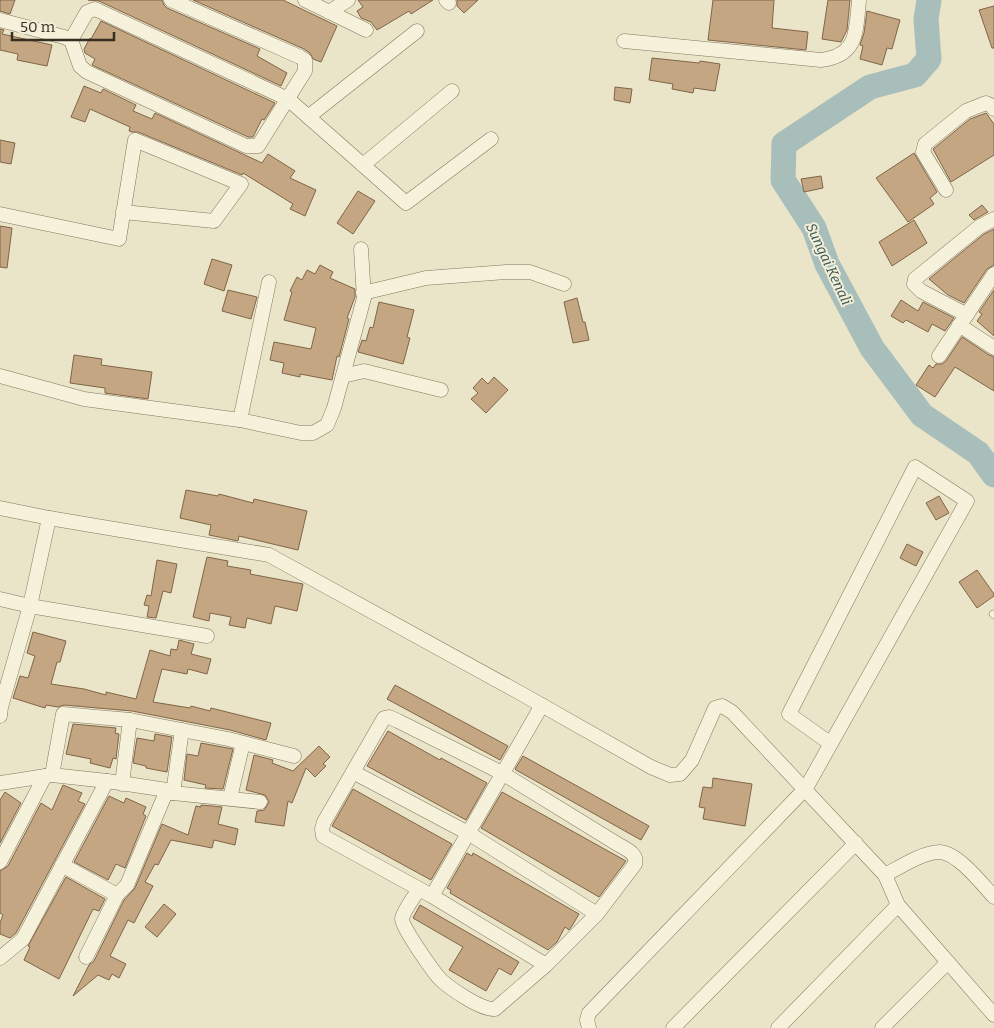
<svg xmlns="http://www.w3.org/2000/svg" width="994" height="1028" font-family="Bitter,serif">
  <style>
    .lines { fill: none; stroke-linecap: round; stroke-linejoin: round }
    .river { stroke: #a8bebb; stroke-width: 25 }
    .building { fill: #c4a682; stroke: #806547 }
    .service-casing { stroke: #84775f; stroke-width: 8 }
    .minor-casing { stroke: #84775f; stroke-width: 15 }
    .service { stroke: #f5f1da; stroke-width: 7 }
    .minor { stroke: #f5f1da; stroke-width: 14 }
    .labels { text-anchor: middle; stroke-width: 4; stroke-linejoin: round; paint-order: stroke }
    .water-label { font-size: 14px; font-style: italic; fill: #325254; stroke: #f2eed7 }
  </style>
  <rect width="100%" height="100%" fill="#eae4c8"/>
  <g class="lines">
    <!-- river -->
    <polyline class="river" points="929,0 926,19 929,59 915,75 870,87 784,144 783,180 814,228 827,264 872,348 922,415 978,453 994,475"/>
  </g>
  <!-- building -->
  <g class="building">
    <polygon points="0,0 15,0 10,14 0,11"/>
    <polygon points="88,0 162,0 164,5 167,8 260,49 257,56 287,73 281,86 99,1"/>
    <polygon points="193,0 283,0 337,26 321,62 313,59 310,53 304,49"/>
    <polygon points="358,0 433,0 411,14 409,11 377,30 371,22 361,18 357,11 363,7"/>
    <polygon points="457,0 478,0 464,13 457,6"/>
    <polygon points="713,0 774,0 772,28 808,32 806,50 708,40"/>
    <polygon points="828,0 850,0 847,30 841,42 822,39"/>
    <polygon points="994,6 994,48 992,48 979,10"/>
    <polygon points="867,11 900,20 892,49 887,48 882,65 860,59 863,46 860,45 864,33"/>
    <polygon points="101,21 275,103 264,120 262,119 253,137 248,137 92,65 95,59 85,53 84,49 90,38 91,39"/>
    <polygon points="0,29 4,30 2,34 52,45 47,66 17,60 18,54 0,50"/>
    <polygon points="652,58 699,63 700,61 720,64 715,91 694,88 693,93 672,89 673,84 649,80"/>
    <polygon points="84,86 101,93 103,89 136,105 133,111 152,119 155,113 262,163 268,154 295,171 290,178 316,190 305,216 290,209 293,204 243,173 242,175 138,132 132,132 129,131 130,127 90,109 85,122 71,117"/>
    <polygon points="615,87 632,89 630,103 614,100"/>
    <polygon points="986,113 994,124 994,155 951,182 933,149 970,119"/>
    <polygon points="0,140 15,143 11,164 0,162"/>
    <polygon points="914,153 937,192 930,198 934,204 908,222 876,178"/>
    <polygon points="821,176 823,188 804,192 801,179"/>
    <polygon points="358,191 375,201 353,234 337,223"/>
    <polygon points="982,205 988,212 974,220 969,215"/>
    <polygon points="914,220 927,243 892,266 879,242"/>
    <polygon points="0,226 12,228 7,268 0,267"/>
    <polygon points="994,229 994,265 987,269 964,303 948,295 929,279 984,234"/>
    <polygon points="212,259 232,265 224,291 204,284"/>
    <polygon points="320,265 333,272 330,278 355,289 355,297 347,318 349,319 339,357 337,356 332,380 300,374 300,377 282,373 284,363 270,360 274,342 311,349 316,328 284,320 292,292 290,291 297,277 302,280 307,270 315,274"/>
    <polygon points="228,290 257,297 251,319 222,311"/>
    <polygon points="994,290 994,336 977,321 982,314 979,312"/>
    <polygon points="577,298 583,322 585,322 589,340 573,343 564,302"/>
    <polygon points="901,300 918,311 923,302 954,318 945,331 932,324 928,332 906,320 903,323 891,316"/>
    <polygon points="379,302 414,310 407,337 410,338 403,364 358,352 362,340 366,341 370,327 373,328"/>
    <polygon points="962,337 989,355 994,357 994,391 955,367 935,397 916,385 929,365 933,368 936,364 942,364 946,361"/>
    <polygon points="74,355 102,359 101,365 152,372 148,399 105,393 105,388 70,383"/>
    <polygon points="494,377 508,390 486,413 471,399 478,393 473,388 482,378 488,384"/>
    <polygon points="186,490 218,496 219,494 253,503 254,499 307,511 298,550 239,536 238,541 209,535 211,525 180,518"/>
    <polygon points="939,496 949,513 936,520 926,503"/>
    <polygon points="907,544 923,552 916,566 900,558"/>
    <polygon points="207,557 228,561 227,566 251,570 250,574 303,584 297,611 275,606 271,624 247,618 245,628 229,625 231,617 210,613 209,621 193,617"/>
    <polygon points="157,560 177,564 171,593 163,591 156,618 147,617 149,606 144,605 147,595 151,596"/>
    <polygon points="977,570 994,594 994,596 977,608 959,582"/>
    <polygon points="33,632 66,641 60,662 57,662 51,684 84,689 106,695 106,692 136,699 150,650 170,656 171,649 177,650 179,640 194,644 191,654 211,659 207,674 188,669 187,674 162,669 153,702 190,708 191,706 210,711 211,708 271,723 266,740 230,730 132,711 64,705 58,707 46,705 45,708 13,698 20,676 28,678 35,656 27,653"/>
    <polygon points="395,685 508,746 500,760 387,699"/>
    <polygon points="73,724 116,728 115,733 119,734 116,759 113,758 110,768 90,763 91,759 66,754"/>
    <polygon points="388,731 440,760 441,758 487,783 466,820 367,766"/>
    <polygon points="155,734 172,737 167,772 146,768 146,766 133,763 137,738 154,741"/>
    <polygon points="201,743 233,749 223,789 205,788 206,785 184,780 187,754 198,756"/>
    <polygon points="319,746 330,757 323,764 326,766 315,777 306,768 292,803 288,801 284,826 255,822 257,811 264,810 269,802 265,795 246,790 254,755 273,760 272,763 293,771"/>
    <polygon points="523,756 649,826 641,840 516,770 515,769"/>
    <polygon points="713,778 752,784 745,826 703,819 705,808 699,807 703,787 712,788"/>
    <polygon points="63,785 82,793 78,801 85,804 16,933 10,938 0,934 0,923 3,915 0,913 0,871 8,866 41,803 52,810"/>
    <polygon points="353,789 452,844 431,880 332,826"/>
    <polygon points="5,792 21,803 0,843 0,800"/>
    <polygon points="502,792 626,861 599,897 481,828"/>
    <polygon points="109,796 124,803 126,798 146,807 143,814 146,816 125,868 116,864 108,880 74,862"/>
    <polygon points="201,805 222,807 218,824 238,829 235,845 214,840 212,848 171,840 158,865 155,864 145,882 153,886 134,923 128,920 110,956 126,964 119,978 112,974 109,980 98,975 73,996 89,965 94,961 124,900 135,888 162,824 188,835 196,806 201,807"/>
    <polygon points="467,853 472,856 473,853 579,914 572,926 569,930 565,927 557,942 548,950 450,893 451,890 447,888"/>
    <polygon points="66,877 105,899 99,911 93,909 59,979 24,960 30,947 28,946"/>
    <polygon points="164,904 176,914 157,937 145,927"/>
    <polygon points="420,905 519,962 511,975 499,968 486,991 449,970 463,947 413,918"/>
  </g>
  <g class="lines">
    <!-- service casing -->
    <g class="service-casing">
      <polyline id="service" points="993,614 994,615"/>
    </g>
    <!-- minor casing -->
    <g class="minor-casing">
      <g id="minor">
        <polyline points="305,0 366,30"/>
        <polyline points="446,0 449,3"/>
        <polyline points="329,12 348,0"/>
        <polyline points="0,20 64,37 71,40 80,66 87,72 246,146 258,146 305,71 305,60 300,57 171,0"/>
        <polyline points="71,40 87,12 95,9 288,99 406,203 491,139"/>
        <path d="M624,41L821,60C858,56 856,31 859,0"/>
        <polyline points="308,117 417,31"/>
        <polyline points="363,165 452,91"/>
        <polyline points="946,190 923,152 925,144 966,111 986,103 992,106 994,109"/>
        <polyline points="0,214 119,239 135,140 241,184 214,221 123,212"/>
        <polyline points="363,293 426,278 506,272 530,272 564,284"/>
        <polyline points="967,315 921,291 914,284 915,279 979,227 994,219"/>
        <polyline points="959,325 994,348"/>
        <polyline points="939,356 994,274"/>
        <polyline points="0,376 84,399 240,420 301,433 313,433 327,425 334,408 364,298 361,249"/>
        <polyline points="343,376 364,371 441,390"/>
        <polyline points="240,420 269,282"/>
        <polyline points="0,508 49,518 269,555 522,694 651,767 670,775 680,774 692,760 715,708 722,706 732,712 885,875 898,905 994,1015"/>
        <polyline points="0,599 30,606 207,636"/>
        <polyline points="0,716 1,707 30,606 49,518"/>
        <polyline points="353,772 468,833 597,914"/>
        <polyline points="52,775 63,714 130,720 228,739 294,756"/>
        <polyline points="0,783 52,775 107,781 167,790 173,793 260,802"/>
        <polyline points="122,784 130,720"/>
        <polyline points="173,793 182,730"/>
        <polyline points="230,798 243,743"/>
        <polyline points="0,862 45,776"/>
        <polyline points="62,865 117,895"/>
        <path d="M885,875C900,867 923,852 940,852C958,853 982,884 994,897"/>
        <path d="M419,889C415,896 403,911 402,919C401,926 434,973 441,980C451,989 481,1010 495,1009L546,965L597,914L635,864C638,854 626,849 619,845L502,773L398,721L389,717L384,718L324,822L322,829L323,836L432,896L546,965"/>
        <polyline points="432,896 542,705"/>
        <polyline points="86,957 117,895 127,885 167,790"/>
        <polyline points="0,958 23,939 107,781"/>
        <polyline points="589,1028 587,1020 589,1013 806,788 967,501 915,467 789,714 831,744"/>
        <polyline points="673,1028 856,843"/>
        <polyline points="778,1028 898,905"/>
        <polyline points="882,1028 948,962"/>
      </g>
    </g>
    <!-- service -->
    <use href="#service" class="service"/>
    <!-- minor -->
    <use href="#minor" class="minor"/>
  </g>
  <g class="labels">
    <!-- water labels -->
    <g class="water-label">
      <text transform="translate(829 264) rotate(65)" y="5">Sungai Kenali</text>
    </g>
  </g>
  <!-- scale -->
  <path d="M12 32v8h102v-8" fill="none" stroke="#362e21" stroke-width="2.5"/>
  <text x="20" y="32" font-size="15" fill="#362e21" stroke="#f2eed7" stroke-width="4" paint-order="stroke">50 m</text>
</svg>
